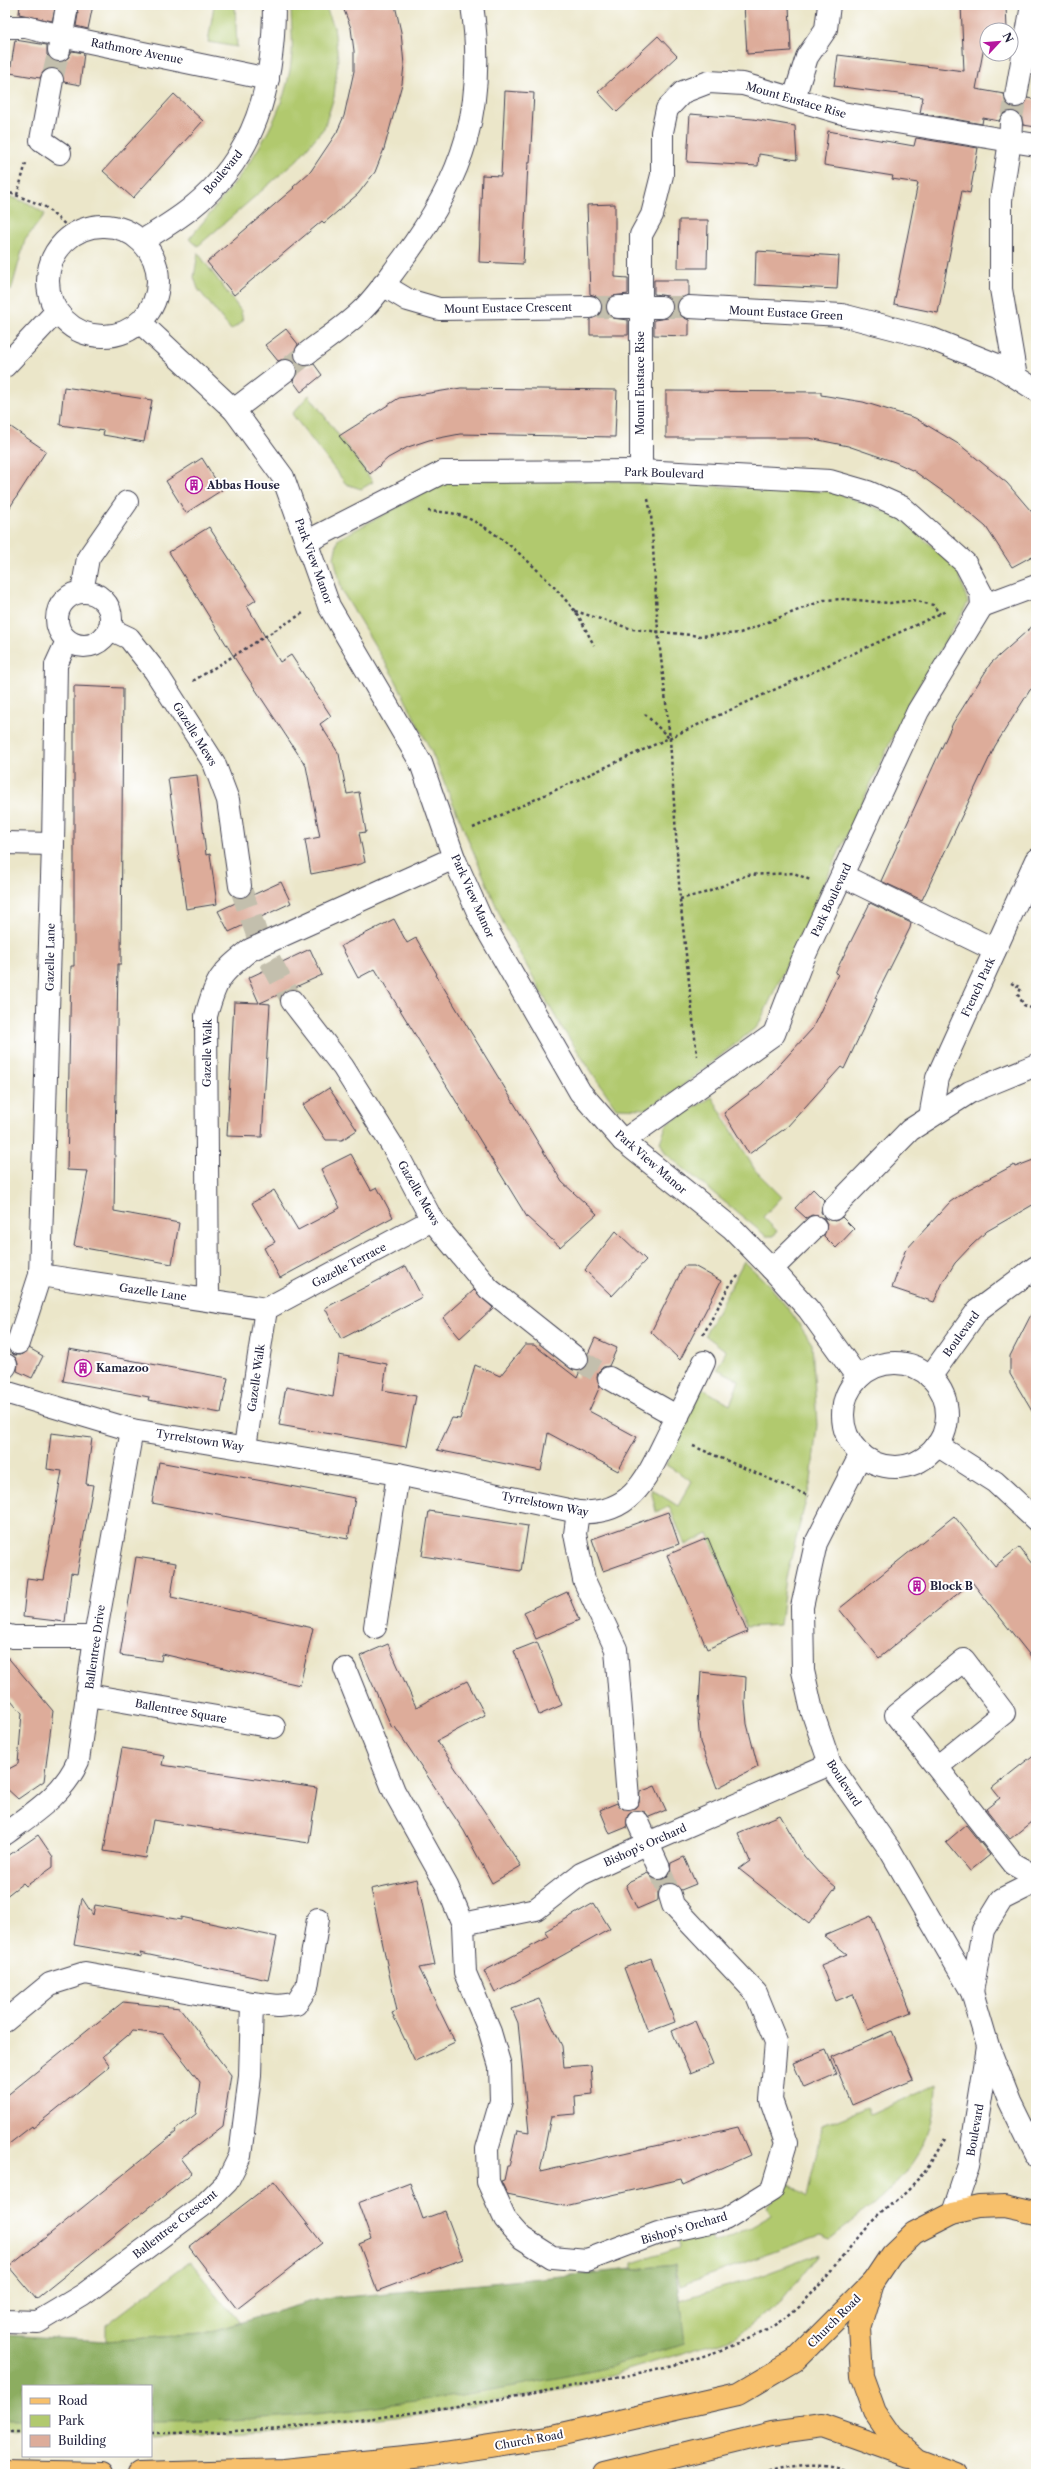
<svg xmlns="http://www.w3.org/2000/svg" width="1041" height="2479" font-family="'Libre Caslon Text',serif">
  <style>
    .green { fill: #b1c96e; stroke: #6a7654 }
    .forest { fill: #8cad61; stroke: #57684e }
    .building { fill: #ddac9a }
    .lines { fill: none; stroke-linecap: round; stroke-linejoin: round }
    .minor-tunnel { stroke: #c3bfad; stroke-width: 22; stroke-dasharray: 22 11; stroke-linecap: butt }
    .minor-casing { stroke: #403f50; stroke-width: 24 }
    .major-casing { stroke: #403f50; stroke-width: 24 }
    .path { stroke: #403f50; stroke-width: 2.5; stroke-dasharray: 3 3; stroke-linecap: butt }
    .minor { stroke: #fff; stroke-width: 22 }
    .major { stroke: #f7c06c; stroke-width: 22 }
    .labels { text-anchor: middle; stroke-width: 4; stroke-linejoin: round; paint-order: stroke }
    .street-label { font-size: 11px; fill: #22223b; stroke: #fff }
    .poi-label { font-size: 11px; font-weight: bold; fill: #22223b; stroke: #fff; text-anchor: start }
  </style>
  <rect width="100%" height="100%" fill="#fff"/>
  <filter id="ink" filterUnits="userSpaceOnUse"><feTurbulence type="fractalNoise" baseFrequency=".025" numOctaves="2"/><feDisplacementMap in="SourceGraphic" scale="8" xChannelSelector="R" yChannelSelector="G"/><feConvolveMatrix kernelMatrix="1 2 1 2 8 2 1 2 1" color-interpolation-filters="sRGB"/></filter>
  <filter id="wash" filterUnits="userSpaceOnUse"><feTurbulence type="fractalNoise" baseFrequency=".012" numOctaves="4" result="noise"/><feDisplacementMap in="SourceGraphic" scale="16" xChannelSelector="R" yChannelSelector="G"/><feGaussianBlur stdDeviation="0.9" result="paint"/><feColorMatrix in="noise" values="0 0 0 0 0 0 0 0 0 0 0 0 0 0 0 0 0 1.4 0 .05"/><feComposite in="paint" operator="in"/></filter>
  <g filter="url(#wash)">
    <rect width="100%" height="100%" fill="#ebe6c9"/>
    <!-- green -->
    <g class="green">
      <polygon points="214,5 235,5 237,47 208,42"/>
      <path d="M291,5H325L334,27L338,58L334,97L324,128L297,160L198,246L189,239C234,184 286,128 292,54C293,38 291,21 291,5Z"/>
      <polygon points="5,195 28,203 45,214 25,240 11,291 5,284"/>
      <polygon points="198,253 241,311 243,321 231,330 198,289 194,277"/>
      <polygon points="309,395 373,482 361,489 346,484 292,414"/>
      <polygon points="449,480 616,481 835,492 900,517 958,570 968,603 908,704 758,1026 678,1089 646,1109 616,1108 560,1025 505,927 431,751 395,679 342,591 334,558 338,539"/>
      <polygon points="712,1097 755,1170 782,1197 763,1217 777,1231 774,1236 766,1236 666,1154 660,1142 667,1124"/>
      <polygon points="744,1261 770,1286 793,1315 812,1344 817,1425 811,1481 786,1578 780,1625 746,1627 708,1534 685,1545 669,1506 656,1512 651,1489 678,1506 692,1481 666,1465 702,1388 730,1405 739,1380 717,1369 726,1351 705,1335"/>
      <path d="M937,2084C936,2160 884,2197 830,2239L820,2235L680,2286L675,2265L632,2269V2263L680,2248L677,2236L710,2230L713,2242C733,2240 754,2225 772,2215L767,2206L787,2183L807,2196L823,2125L867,2107L870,2115Z"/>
      <polygon points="819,2254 781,2302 735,2337 569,2388 430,2413 266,2432 151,2438 151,2398 620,2317 749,2280"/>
      <polygon points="190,2261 240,2323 202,2334 106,2341 106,2325"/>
      <polygon points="5,2404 23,2406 23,2432 5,2430"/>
    </g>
    <!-- forest -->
    <path class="forest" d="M675,2265L685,2344C650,2354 614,2367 577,2374C438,2402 293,2422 151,2422V2386H23V2420H5V2335L106,2341L202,2334L315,2300Z"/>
    <g id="blocks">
      <!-- building -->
      <g class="building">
        <polygon points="20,5 56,5 52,21 19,14"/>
        <polygon points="76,5 93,5 88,29 76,26 78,14"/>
        <polygon points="342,5 395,5 401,32 404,65 402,84 384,149 375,172 358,194 324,223 322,221 234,295 207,262 294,188 293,187 311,171 337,132 344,116 354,71 354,51 351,28"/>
        <polygon points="744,5 789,5 791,51 747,54"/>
        <polygon points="961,5 1006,5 1007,30 987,30 987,47 984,47 976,89 1004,94 1008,105 1014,108 1025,104 1028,98 1036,100 1036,127 1023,125 1022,117 1012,111 1005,112 999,121 983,118 982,124 920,113 923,97 834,86 838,55 964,71"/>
        <polygon points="658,36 677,56 617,112 598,92"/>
        <polygon points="15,40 47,45 47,55 56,62 68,58 72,51 84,53 80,85 64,82 60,71 54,68 43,72 40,78 10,73"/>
        <polygon points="505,91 534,93 530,163 528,163 523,264 479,262 482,175 501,176"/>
        <polygon points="174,94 203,121 133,198 103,171"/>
        <polygon points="690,114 753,119 795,126 797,160 759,154 758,166 687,162"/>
        <polygon points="828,131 914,146 916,138 978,148 970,193 962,191 938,313 894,304 918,183 892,179 893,176 824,165"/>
        <polygon points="615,204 615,277 628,278 628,294 612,296 607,301 606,307 612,318 628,320 628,335 590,335 590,320 601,313 602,306 596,296 590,294 587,205"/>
        <polygon points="679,220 708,220 707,268 678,268"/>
        <polygon points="756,251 839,256 837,289 755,285"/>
        <polygon points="654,280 689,280 689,295 679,300 677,307 682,317 689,320 689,336 654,335 654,320 668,318 673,307 668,296 654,294"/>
        <polygon points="286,329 298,344 294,355 296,362 307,366 314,364 322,375 301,392 293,381 297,370 295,363 284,359 278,361 265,345"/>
        <polygon points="64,387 152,400 144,442 103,435 104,431 60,425"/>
        <polygon points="461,388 617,390 615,437 460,434 429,440 408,447 388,458 370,474 339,436 399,398"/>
        <polygon points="666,391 821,392 821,395 863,402 915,418 960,445 1007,483 1036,517 1036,554 1012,567 986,527 952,498 914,471 895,462 848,446 809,438 666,438"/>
        <polygon points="5,423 46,451 5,515"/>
        <polygon points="202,458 222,490 186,513 166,481"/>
        <polygon points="209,527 256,600 247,606 280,662 291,655 331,716 320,724 339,754 347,794 359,792 366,832 359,833 365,862 361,864 311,874 305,840 320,837 306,766 236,660 169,552"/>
        <polygon points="1036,623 1036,685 1030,690 995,746 922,900 881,881 953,723 991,663"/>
        <polygon points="74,686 123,688 121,964 118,964 114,1211 179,1223 172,1264 74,1246 88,1171 67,1170 71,966 74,966"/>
        <polygon points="197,775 206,855 210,854 217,904 186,909 168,778"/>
        <polygon points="281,882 291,903 229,932 218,911"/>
        <polygon points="870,903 911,923 910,928 875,998 877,999 844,1069 841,1067 787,1127 749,1154 724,1113 762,1084 812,1029 838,974 835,973"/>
        <polygon points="394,919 407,943 416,938 437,974 436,975 562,1182 597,1214 560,1247 527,1217 375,969 358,978 341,946"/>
        <polygon points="310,949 322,975 260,1003 270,1004 262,1137 227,1136 234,1002 259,1003 248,978"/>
        <polygon points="329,1088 357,1130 342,1140 326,1140 303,1105"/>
        <polygon points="351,1154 371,1190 377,1187 393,1217 280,1278 264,1248 275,1242 252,1203 274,1190 298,1230 340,1208 321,1169"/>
        <polygon points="1036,1159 1036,1203 987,1231 971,1246 955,1263 943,1282 934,1302 892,1288 905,1251 950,1202 969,1189 1014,1165 1015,1167"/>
        <polygon points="813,1189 824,1200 821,1212 825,1218 836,1221 842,1217 854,1229 836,1248 824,1236 827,1224 824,1218 812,1215 806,1218 795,1208"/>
        <polygon points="616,1231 646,1260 612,1296 585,1270"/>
        <polygon points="406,1266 422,1297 341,1339 325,1308"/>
        <polygon points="684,1266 694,1266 721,1281 680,1360 651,1332"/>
        <polygon points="474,1290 493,1308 460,1338 443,1318"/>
        <polygon points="1036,1305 1036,1418 1010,1374 1010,1356"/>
        <polygon points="5,1336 6,1346 14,1355 21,1355 29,1348 43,1356 32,1378 17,1371 18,1364 16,1358 5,1353"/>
        <polygon points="595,1338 617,1348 609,1366 603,1367 598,1372 597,1378 600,1386 589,1411 637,1437 618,1471 548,1433 541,1471 437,1450 452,1418 460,1419 475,1365 500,1376 525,1345 534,1345 577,1378 580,1371 587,1366 589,1360 588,1354"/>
        <polygon points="69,1349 228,1378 221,1413 148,1400 149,1397 63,1381"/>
        <polygon points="339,1355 387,1364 383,1390 416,1396 406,1447 279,1425 286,1387 333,1397"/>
        <polygon points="51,1433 92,1438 86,1484 93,1485 77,1574 71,1573 65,1622 23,1617 27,1578 43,1580 62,1471 47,1469"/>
        <polygon points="159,1462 355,1498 348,1539 152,1503"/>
        <polygon points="429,1511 528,1526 521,1571 422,1556"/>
        <polygon points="668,1512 679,1544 603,1571 592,1539"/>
        <polygon points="954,1516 995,1566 1019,1547 1036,1569 1036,1663 972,1582 879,1658 839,1609"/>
        <polygon points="708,1538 747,1632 707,1649 667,1555"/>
        <polygon points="136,1557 176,1563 171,1597 313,1628 300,1685 162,1654 161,1661 120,1655"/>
        <polygon points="567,1592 579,1620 536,1639 524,1612"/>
        <polygon points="537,1642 562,1705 539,1715 514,1651"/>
        <polygon points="388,1644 416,1707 467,1681 485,1715 437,1741 521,1866 492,1883 464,1831 395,1727 392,1728 360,1656"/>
        <polygon points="5,1654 53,1711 44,1781 18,1799 5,1787 5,1771 18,1764 22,1713 5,1693"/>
        <polygon points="701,1672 746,1677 745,1702 747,1724 758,1767 717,1788 700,1742 698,1720"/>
        <polygon points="122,1748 164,1755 162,1765 317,1788 309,1843 153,1820 146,1858 104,1851"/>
        <polygon points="1036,1753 1036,1818 1010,1839 986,1809 1000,1798 992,1788"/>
        <polygon points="655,1786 666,1810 649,1817 645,1812 633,1811 628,1815 627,1827 610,1834 600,1810 617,1803 623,1809 635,1808 639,1803 640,1792"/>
        <polygon points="780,1815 804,1856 818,1872 836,1887 809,1924 739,1869 750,1861 738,1833"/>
        <polygon points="966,1825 990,1855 970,1871 946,1842"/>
        <polygon points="38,1835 53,1857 53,1867 26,1886 23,1883 5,1897 5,1858"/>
        <polygon points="684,1857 696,1884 681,1890 673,1883 666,1883 658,1892 658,1900 637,1909 626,1885 630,1881 648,1873 652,1878 664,1879 669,1875 671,1863"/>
        <polygon points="417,1879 435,1965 419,1968 455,2042 415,2061 392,2013 397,2011 371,1889"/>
        <polygon points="82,1898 93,1915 95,1905 181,1920 181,1917 277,1937 268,1980 140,1953 142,1957 74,1945"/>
        <polygon points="594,1903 610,1929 495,1993 484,1971 549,1937 545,1931"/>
        <polygon points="871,1916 911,2012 868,2030 853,1994 836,2001 821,1965 847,1954 824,1936"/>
        <polygon points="651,1958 675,2022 648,2032 624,1968"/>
        <polygon points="539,1999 562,2046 564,2067 591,2065 593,2094 575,2096 576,2114 551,2116 540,2172 738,2127 750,2155 683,2185 681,2179 565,2206 507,2194 501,2181 504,2180 507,2166 509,2166 517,2130 529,2132 518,2023 512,2009"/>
        <polygon points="123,2002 180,2008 231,2075 223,2126 181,2158 192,2173 36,2299 9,2267 176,2132 175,2130 196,2114 200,2082 163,2034 133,2031 103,2056 110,2066 33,2128 32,2126 5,2147 5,2097"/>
        <polygon points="695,2021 713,2064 690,2073 672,2031"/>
        <polygon points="892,2031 913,2079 852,2105 832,2057"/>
        <polygon points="826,2050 836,2074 804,2088 793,2063"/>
        <polygon points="274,2181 322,2243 237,2309 189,2247"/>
        <polygon points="410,2183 423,2219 445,2211 463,2259 377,2291 359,2244 371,2239 358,2203"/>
      </g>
    </g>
  </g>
  <g filter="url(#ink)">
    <use href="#blocks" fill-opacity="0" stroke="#403f50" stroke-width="1"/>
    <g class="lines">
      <!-- minor-tunnel -->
      <g class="minor-tunnel">
        <polyline points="52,80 59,50"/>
        <polyline points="1011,123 1016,96"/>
        <polyline points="590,307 618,307"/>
        <polyline points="661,307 689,307"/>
        <polyline points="285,371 306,354"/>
        <polyline points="240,886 257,935"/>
        <polyline points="270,960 292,1001"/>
        <polyline points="577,1359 609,1378"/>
        <polyline points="659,1868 670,1895"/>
      </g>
      <!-- minor casing -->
      <g class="minor-casing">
        <g id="minor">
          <polyline points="5,27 26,27 61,36 268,79"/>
          <polyline points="59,50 66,12"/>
          <polyline points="52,80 41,140 60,153"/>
          <polyline points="1016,96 1032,5"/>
          <polyline points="794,98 807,57 826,29 829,5"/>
          <polyline points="1011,123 1010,141 1001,200 1001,289 1016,377"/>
          <circle cx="103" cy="281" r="55"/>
          <path d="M142,241C158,231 175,221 190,209C256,157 274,86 274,5"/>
          <polyline points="383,285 408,300 439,309 590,307"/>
          <polyline points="618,307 661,307"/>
          <polyline points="689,307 842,315 927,337 997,365 1036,390"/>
          <polyline points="141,323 234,410 283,477 329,606 421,763 454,858 481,919 580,1092 623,1141 733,1229 772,1269 809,1310 858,1378"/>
          <path d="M306,354C324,340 343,328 359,313C376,298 389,277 403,259C464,177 487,107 472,5"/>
          <polyline points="5,366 56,312"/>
          <polyline points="234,410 285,371"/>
          <polyline points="641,471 641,235 652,215 662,175 662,132 667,109 683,92 709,82 743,84 842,113 1036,145"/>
          <polyline points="308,541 443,472 641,471 830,481 868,492 902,507 965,563 981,593 982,606 918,711 802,961 774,1034 623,1141"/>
          <circle cx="84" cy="619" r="27"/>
          <polyline points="82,592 88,558 127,502"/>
          <polyline points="982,606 1036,586"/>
          <polyline points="110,629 129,638 155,671 214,763 228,800 240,886"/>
          <polyline points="5,843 53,844"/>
          <polyline points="843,876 995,950"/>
          <polyline points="292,1001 343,1067 395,1150 432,1220 489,1289 577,1359"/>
          <polyline points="930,1117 937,1078 1036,860"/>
          <polyline points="833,1209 910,1130 970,1092 1036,1065"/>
          <polyline points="772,1269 815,1227"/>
          <polyline points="40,1275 266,1309"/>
          <path d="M208,1299L206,1016C216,979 220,974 250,950L454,858"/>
          <polyline points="266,1309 432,1220"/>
          <polyline points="18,1343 40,1275 53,844 56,665 67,641"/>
          <circle cx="895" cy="1415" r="52"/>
          <polyline points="5,1367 6,1365"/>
          <polyline points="930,1377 978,1310 1036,1267"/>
          <polyline points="609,1378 678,1417"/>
          <path d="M5,1392L132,1430L398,1474L578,1512C634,1516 648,1475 669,1433C681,1410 693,1386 704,1362"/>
          <polyline points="937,1445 995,1482 1036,1520"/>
          <polyline points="245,1447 266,1309"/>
          <polyline points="861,1454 816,1543 802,1607 803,1671 812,1711 830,1764 890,1850 972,1992 988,2046 1010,2102 1036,2155"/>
          <polyline points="578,1512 575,1534 584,1580 616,1649 628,1798"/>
          <polyline points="375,1627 398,1474"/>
          <polyline points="5,1635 13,1637 95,1637"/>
          <polyline points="345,1669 394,1791 447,1886 463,1924 465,1973 490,2032 500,2066 501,2101 487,2149 488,2182 505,2219 522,2238 552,2257 587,2260 658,2233 725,2219 772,2190 786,2143 771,2100 776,2042 756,1993 673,1905 670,1895"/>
          <polyline points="88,1695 274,1727"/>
          <polyline points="937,1767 1004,1713 964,1660 896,1715 1013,1864 1036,1877"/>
          <polyline points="638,1822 659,1868"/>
          <path d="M5,1834C33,1813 64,1794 78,1761L95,1637L132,1430"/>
          <polyline points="463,1924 536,1909 581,1874 648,1843 830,1764"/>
          <polyline points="972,1992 983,1930 1002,1899 1036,1882"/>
          <polyline points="5,2021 50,1984 85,1973 252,2003 278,2006 296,2004 307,1987 318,1919"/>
          <polyline points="953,2213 969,2165 988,2047"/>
          <polyline points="5,2321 38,2322 83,2295 205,2204 227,2182 240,2156 250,2076 252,2003"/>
        </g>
      </g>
      <!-- major casing -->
      <g class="major-casing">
        <g id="major">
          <polyline points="5,2472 102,2474"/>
          <polyline points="139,2474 283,2470 424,2456 549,2437 738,2394 794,2361 873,2282"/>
          <polyline points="604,2474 772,2433 823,2426 908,2456"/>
          <polyline points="956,2474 917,2459 893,2438 875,2412 862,2376 859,2328 873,2282 891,2255 914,2233 953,2213 979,2207 1005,2206 1036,2213"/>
        </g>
      </g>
      <!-- path -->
      <g class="path">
        <polyline points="5,191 44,206 75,233"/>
        <polyline points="17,195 26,163"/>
        <polyline points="648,499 651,514 658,631 670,739 680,899 697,1056"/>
        <path d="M428,511C439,512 452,512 462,516C499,529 549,579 574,610C582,620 587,633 594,645"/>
        <polyline points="575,611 632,629 701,636 740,633 824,600 844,599 890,603 913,600 933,605 940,614"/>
        <polyline points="193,681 303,613"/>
        <polyline points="645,714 670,739"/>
        <polyline points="473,828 946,611"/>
        <polyline points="680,899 708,892 747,875 794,873 810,880"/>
        <polyline points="1011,983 1021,988 1018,995 1024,1005 1036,1010"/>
        <polyline points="703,1335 730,1285 739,1275"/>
        <polyline points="693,1446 809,1496"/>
        <polyline points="5,2432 23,2432"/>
        <path d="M151,2433C283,2434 416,2414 546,2391C619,2377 708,2364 773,2326C811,2303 837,2262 865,2229C881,2211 901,2198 917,2180C928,2169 936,2153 945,2139"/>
        <path d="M764,2474C797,2465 823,2461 857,2474"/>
      </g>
      <!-- minor -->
      <use href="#minor" class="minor"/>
      <!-- major -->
      <use href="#major" class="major"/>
    </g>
  </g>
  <!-- icons -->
  <defs>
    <g id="building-ring" transform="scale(0.9)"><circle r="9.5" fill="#fff" stroke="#b5179e" stroke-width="1.5"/><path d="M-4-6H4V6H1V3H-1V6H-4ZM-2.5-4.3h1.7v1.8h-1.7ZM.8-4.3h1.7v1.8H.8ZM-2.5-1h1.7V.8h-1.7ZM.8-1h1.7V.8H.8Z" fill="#b5179e"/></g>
  </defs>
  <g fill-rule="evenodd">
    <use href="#building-ring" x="194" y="485"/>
    <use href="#building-ring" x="83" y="1368"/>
    <use href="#building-ring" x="917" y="1586"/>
  </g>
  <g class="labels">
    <!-- street labels -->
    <g class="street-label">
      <text transform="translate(137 51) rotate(11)" y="4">Rathmore Avenue</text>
      <text transform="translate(796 100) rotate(16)" y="4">Mount Eustace Rise</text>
      <text transform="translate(223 172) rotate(-50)" y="4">Boulevard</text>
      <text transform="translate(508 308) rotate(-1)" y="4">Mount Eustace Crescent</text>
      <text transform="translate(786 313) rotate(3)" y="4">Mount Eustace Green</text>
      <text transform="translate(640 383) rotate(-90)" y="4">Mount Eustace Rise</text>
      <text transform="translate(664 473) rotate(2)" y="4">Park Boulevard</text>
      <text transform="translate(314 561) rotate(70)" y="4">Park View Manor</text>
      <text transform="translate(195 734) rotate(58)" y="4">Gazelle Mews</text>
      <text transform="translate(473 896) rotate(66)" y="4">Park View Manor</text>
      <text transform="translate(831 900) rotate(-65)" y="4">Park Boulevard</text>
      <text transform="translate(50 957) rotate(-89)" y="4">Gazelle Lane</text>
      <text transform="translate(978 987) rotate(-65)" y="4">French Park</text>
      <text transform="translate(207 1053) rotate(-89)" y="4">Gazelle Walk</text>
      <text transform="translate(651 1162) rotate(41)" y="4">Park View Manor</text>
      <text transform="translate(419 1193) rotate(60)" y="4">Gazelle Mews</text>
      <text transform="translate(349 1265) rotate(-28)" y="4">Gazelle Terrace</text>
      <text transform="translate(153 1292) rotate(8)" y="4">Gazelle Lane</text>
      <text transform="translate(961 1334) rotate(-54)" y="4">Boulevard</text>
      <text transform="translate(256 1378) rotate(-82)" y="4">Gazelle Walk</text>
      <text transform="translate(200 1440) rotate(9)" y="4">Tyrrelstown Way</text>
      <text transform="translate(545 1504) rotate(11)" y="4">Tyrrelstown Way</text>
      <text transform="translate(95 1647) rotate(-82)" y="4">Ballentree Drive</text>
      <text transform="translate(181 1711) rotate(10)" y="4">Ballentree Square</text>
      <text transform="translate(844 1783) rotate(57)" y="4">Boulevard</text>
      <text transform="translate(645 1845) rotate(-24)" y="4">Bishop's Orchard</text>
      <text transform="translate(975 2130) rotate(-80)" y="4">Boulevard</text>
      <text transform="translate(175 2224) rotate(-38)" y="4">Ballentree Crescent</text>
      <text transform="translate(684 2228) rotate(-16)" y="4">Bishop's Orchard</text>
      <text transform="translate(834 2321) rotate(-45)" y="4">Church Road</text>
      <text transform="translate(529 2440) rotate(-10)" y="4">Church Road</text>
    </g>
    <!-- poi labels -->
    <g class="poi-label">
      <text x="207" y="489">Abbas House</text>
      <text x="96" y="1372">Kamazoo</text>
      <text x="930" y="1590">Block B</text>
    </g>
  </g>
  <!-- margin -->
  <rect width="1041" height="2479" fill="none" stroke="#fff" stroke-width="20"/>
  <!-- legend -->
  <rect x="22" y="2385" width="130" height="72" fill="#ffffff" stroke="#a7a7b1"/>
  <rect x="30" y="2398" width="20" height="6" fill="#f7c06c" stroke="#a7a7b1"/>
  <text x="58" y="2405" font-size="12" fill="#22223b">Road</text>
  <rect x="30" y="2415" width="20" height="12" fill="#b1c96e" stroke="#a7a7b1"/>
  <text x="58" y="2425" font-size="12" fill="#22223b">Park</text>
  <rect x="30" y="2435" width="20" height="12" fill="#ddac9a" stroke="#a7a7b1"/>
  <text x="58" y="2445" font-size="12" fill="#22223b">Building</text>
  <!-- north arrow -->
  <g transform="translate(999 42) rotate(64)"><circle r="19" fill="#ffffff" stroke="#a7a7b1"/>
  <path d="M0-3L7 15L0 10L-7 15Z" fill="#b5179e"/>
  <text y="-6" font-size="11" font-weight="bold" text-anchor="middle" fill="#22223b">N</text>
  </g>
</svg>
